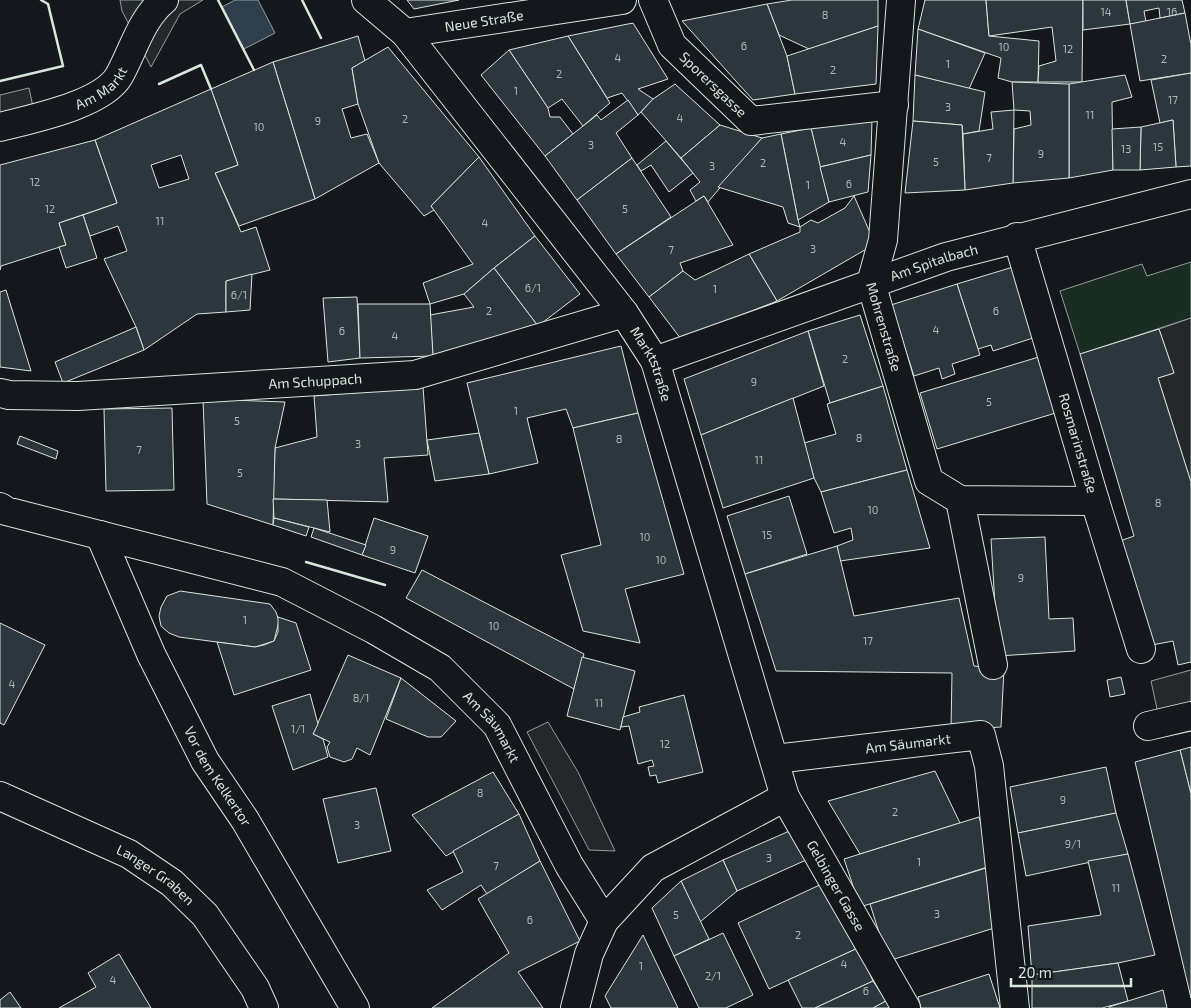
<svg xmlns="http://www.w3.org/2000/svg" width="1191" height="1008" font-family="'Exo 2',sans-serif">
  <style>
    .green { fill: #1a2d24; stroke: #939e99 }
    .parking { fill: #24282b; stroke: #939e99 }
    .water { fill: #2f3f4d; stroke: #939e99 }
    .building { fill: #2c363c; stroke: #d8e6dc; fill-rule: evenodd }
    .lines { fill: none; stroke-linecap: round; stroke-linejoin: round }
    .street-casing { stroke: #d8e6dc; stroke-width: 30 }
    .secondary-casing { stroke: #d8e6dc; stroke-width: 30 }
    .street { stroke: #14181c; stroke-width: 28 }
    .secondary { stroke: #14181c; stroke-width: 28 }
    .wall { stroke: #d8e6dc; stroke-width: 2.5 }
    .labels { text-anchor: middle; stroke-width: 4; stroke-linejoin: round; paint-order: stroke }
    .number-label { font-size: 11px; fill: #adbab4 }
    .street-label { font-size: 14px; fill: #d8e6dc; stroke: #14181c }
  </style>
  <rect width="100%" height="100%" fill="#14181c"/>
  <!-- green -->
  <polygon class="green" points="1191,262 1191,318 1080,354 1060,291 1142,264 1147,276"/>
  <!-- parking -->
  <g class="parking">
    <polygon points="120,0 203,0 180,14 151,67 122,11"/>
    <polygon points="29,88 33,107 0,115 0,95"/>
    <polygon points="1191,318 1191,482 1158,378 1174,373 1159,329"/>
    <polygon points="1191,670 1191,731 1166,736 1160,723 1151,681"/>
    <polygon points="548,722 578,772 615,851 589,850 527,732"/>
  </g>
  <!-- water -->
  <polygon class="water" points="235,0 258,0 275,33 244,49 222,7"/>
  <!-- building -->
  <g class="building">
    <polygon points="407,0 459,0 414,9"/>
    <polygon points="792,0 878,0 878,26 809,49 779,35 767,4"/>
    <polygon points="925,0 986,0 989,36 1039,41 1038,82 1012,82 998,78 1001,58 918,29"/>
    <polygon points="986,0 1083,0 1082,82 1038,82 1039,66 1056,61 1052,27 989,36"/>
    <polygon points="1083,0 1126,0 1130,24 1083,30"/>
    <polygon points="1126,0 1182,0 1185,13 1160,18 1159,8 1144,11 1146,22 1130,24"/>
    <polygon points="767,4 787,56 795,94 753,100 682,21"/>
    <polygon points="1185,13 1191,45 1191,73 1140,81 1130,24"/>
    <polygon points="633,23 668,79 638,89 653,99 638,115 622,93 607,98 568,36"/>
    <polygon points="878,26 876,84 795,94 787,56"/>
    <polygon points="918,29 985,53 969,89 915,75"/>
    <polygon points="358,36 365,61 352,68 358,104 342,109 351,138 367,134 379,163 315,199 273,62"/>
    <polygon points="568,36 610,103 583,126 562,99 548,108 509,50"/>
    <polygon points="388,47 479,157 431,206 434,210 424,216 379,163 358,104 352,68"/>
    <polygon points="509,50 548,108 550,117 560,117 573,134 545,156 481,75"/>
    <polygon points="273,62 315,199 239,226 215,173 238,165 211,89"/>
    <polygon points="1191,73 1191,166 1176,167 1173,120 1160,123 1151,80"/>
    <polygon points="915,75 985,92 979,131 963,134 962,125 913,121"/>
    <polygon points="1125,75 1132,97 1112,102 1113,170 1069,178 1069,84"/>
    <polygon points="1012,82 1069,84 1069,178 1013,183 1014,129 1031,125 1030,111 1014,110"/>
    <polygon points="675,84 720,125 681,158 641,112 653,99"/>
    <path d="M211,89L238,165L215,173L241,232L256,227L270,270L226,281V312L197,314L144,350L136,327L104,259L127,251L118,226L90,236L83,215L117,203L95,140ZM181,155L189,179L159,188L151,165Z"/>
    <polygon points="628,100 638,115 616,133 632,158 577,200 545,156 597,115 601,120"/>
    <polygon points="1014,110 1013,183 965,190 963,134 993,129 991,112"/>
    <polygon points="872,119 871,155 820,167 811,128"/>
    <polygon points="1173,120 1176,167 1140,170 1141,127"/>
    <polygon points="913,121 962,125 965,190 905,193"/>
    <polygon points="720,125 762,138 708,202 704,196 696,201 690,190 700,182 681,158"/>
    <polygon points="1141,127 1140,170 1113,170 1112,129"/>
    <polygon points="811,128 829,202 798,220 781,134"/>
    <polygon points="781,134 798,220 800,227 788,223 783,207 718,187 762,138"/>
    <polygon points="95,140 117,203 59,223 66,245 1,266 0,270 0,165"/>
    <polygon points="666,141 693,173 669,192 651,165 641,171 637,165"/>
    <polygon points="871,155 868,192 829,202 820,167"/>
    <polygon points="479,157 535,236 494,268 464,294 430,304 423,283 473,264 431,206"/>
    <polygon points="632,158 671,217 616,254 577,200"/>
    <polygon points="704,196 733,245 680,263 683,271 649,297 616,254"/>
    <polygon points="854,196 875,244 777,301 749,254 800,232 800,227 811,220 818,223 845,208"/>
    <polygon points="83,215 97,258 66,268 59,247 66,245 59,223"/>
    <polygon points="535,236 580,294 538,326 494,268"/>
    <polygon points="749,254 777,301 681,339 649,297 683,271 695,280"/>
    <polygon points="1013,267 1036,337 993,351 991,345 978,349 957,284"/>
    <polygon points="494,268 538,326 433,356 430,315 474,307 464,294"/>
    <polygon points="252,274 250,310 226,312 226,281"/>
    <polygon points="957,284 980,355 952,364 955,374 942,379 939,368 914,376 891,305"/>
    <polygon points="6,290 31,371 0,367 0,292"/>
    <polygon points="357,297 360,358 328,362 323,298"/>
    <polygon points="358,304 430,304 433,356 360,358"/>
    <polygon points="860,315 883,386 830,403 808,331"/>
    <polygon points="136,327 144,350 63,383 55,362"/>
    <polygon points="1159,329 1174,373 1158,378 1191,482 1191,662 1178,665 1173,641 1152,645 1120,541 1134,536 1080,354"/>
    <polygon points="808,331 824,386 701,435 684,379"/>
    <polygon points="621,346 638,413 573,428 566,409 527,418 538,463 489,474 467,383"/>
    <polygon points="1042,356 1059,412 937,449 920,393"/>
    <polygon points="883,386 907,470 821,492 814,478 804,443 836,434 827,404"/>
    <polygon points="423,387 428,455 384,458 388,502 273,499 275,448 317,437 314,396"/>
    <polygon points="793,398 814,478 723,508 701,435"/>
    <polygon points="203,399 285,402 275,448 273,525 207,504"/>
    <polygon points="172,408 174,490 106,491 104,409"/>
    <polygon points="638,413 684,574 625,589 640,643 583,631 561,555 601,545 573,428"/>
    <polygon points="479,433 489,474 435,481 427,440"/>
    <polygon points="20,436 58,451 56,459 17,444"/>
    <polygon points="907,470 930,548 840,561 837,546 853,540 851,528 834,533 821,492"/>
    <polygon points="789,496 807,554 745,574 727,516"/>
    <polygon points="273,499 327,500 330,532 274,518"/>
    <polygon points="274,518 309,527 306,536 273,525"/>
    <polygon points="374,518 428,536 415,573 362,555"/>
    <polygon points="314,528 366,545 362,555 311,537"/>
    <polygon points="1045,537 1049,619 1073,618 1075,651 998,656 991,539"/>
    <polygon points="837,546 854,616 959,598 974,666 1004,669 1001,727 951,730 952,673 776,671 745,574"/>
    <polygon points="422,570 584,654 574,689 406,598"/>
    <polygon points="180,591 270,604 276,612 279,621 274,641 255,647 179,637 169,633 161,626 159,616 161,607 167,596"/>
    <polygon points="278,617 296,623 311,670 234,695 217,642 255,647 264,645 274,641 278,632"/>
    <polygon points="0,623 45,645 4,725 0,723"/>
    <polygon points="348,655 401,678 370,755 357,748 352,759 344,762 330,757 327,747 330,742 313,734"/>
    <polygon points="582,657 635,671 620,730 567,716"/>
    <polygon points="1121,677 1125,694 1110,697 1107,680"/>
    <polygon points="401,678 456,721 441,737 428,737 386,719"/>
    <polygon points="310,694 318,724 313,734 323,739 328,757 293,770 272,706"/>
    <polygon points="684,695 703,772 658,783 656,775 650,776 648,767 654,766 652,760 638,764 629,726 621,727 623,717 640,712 639,707"/>
    <polygon points="1191,747 1191,794 1180,750"/>
    <polygon points="1180,750 1191,794 1191,998 1135,762"/>
    <polygon points="1106,767 1116,813 1018,833 1010,787"/>
    <polygon points="935,771 960,823 860,854 828,801"/>
    <polygon points="493,772 519,814 446,856 412,815"/>
    <polygon points="376,788 391,851 338,863 323,799"/>
    <polygon points="1116,813 1128,854 1026,876 1018,833"/>
    <polygon points="519,814 540,861 487,894 481,885 442,910 427,890 463,872 453,851"/>
    <polygon points="979,817 994,865 860,907 844,859"/>
    <polygon points="801,826 815,856 737,891 723,860"/>
    <polygon points="1128,854 1155,955 1118,963 1032,975 1028,926 1101,915 1088,861"/>
    <polygon points="723,860 737,891 700,922 681,881"/>
    <polygon points="540,861 580,941 518,972 543,1008 432,1008 509,953 478,899"/>
    <polygon points="986,868 1004,925 888,961 870,904"/>
    <polygon points="681,881 709,939 674,956 652,908"/>
    <polygon points="826,882 858,948 769,989 738,923"/>
    <polygon points="723,933 753,995 726,1008 699,1008 674,956"/>
    <polygon points="643,935 678,1008 611,1008 605,996"/>
    <polygon points="858,948 873,981 815,1008 802,1008 788,980"/>
    <polygon points="119,954 151,1008 59,1008 96,987 88,973"/>
    <polygon points="1118,963 1128,1001 1102,1008 1032,1008 1032,975"/>
    <polygon points="989,974 1000,1008 921,1008 918,997"/>
    <polygon points="873,981 886,1001 873,1008 815,1008"/>
    <polygon points="1163,990 1167,1008 1109,1008 1109,1007"/>
    <polygon points="10,992 21,1008 0,1008 0,1000"/>
    <polygon points="886,1001 890,1008 873,1008"/>
  </g>
  <g class="lines">
    <!-- street casing -->
    <g class="street-casing">
      <g id="street">
        <path id="s1" d="M366,0L405,33L624,313L655,361L785,797L906,1008"/>
        <path id="s2" d="M653,0L672,45L751,121L894,105"/>
        <path id="s3" d="M901,0L883,240L871,283L929,481L960,500L1095,501"/>
        <path id="s4" d="M405,33L622,0"/>
        <path id="s5" d="M0,127C31,119 102,105 119,76C133,51 141,19 164,0"/>
        <path id="s6" d="M1017,237L1095,501L1141,649"/>
        <path id="s7" d="M655,361L946,257L1191,194"/>
        <path id="s8" d="M0,393L9,395L78,396L415,375L624,313"/>
        <polyline points="960,500 993,665"/>
        <path id="s9" d="M0,507L6,511L282,582L373,629L440,668L497,725L569,865L604,921L653,868L785,797"/>
        <path id="s10" d="M100,535L151,654L205,761L245,820L355,1008"/>
        <polyline points="1148,726 1191,716"/>
        <path id="s11" d="M775,759L981,735L989,766L1015,1008"/>
        <polyline points="575,1008 589,954 604,921"/>
      </g>
    </g>
    <!-- secondary casing -->
    <g class="secondary-casing">
      <g id="secondary">
        <path id="s12" d="M0,796L129,854L172,883L205,915L255,988L264,1008"/>
      </g>
    </g>
    <!-- street -->
    <use href="#street" class="street"/>
    <!-- secondary -->
    <use href="#secondary" class="secondary"/>
    <!-- wall -->
    <g class="wall">
      <polyline points="218,0 254,70"/>
      <polyline points="302,0 321,38"/>
      <polyline points="0,81 63,66 48,4 41,0"/>
      <polyline points="159,84 201,65 211,89"/>
      <polyline points="306,562 385,585"/>
    </g>
  </g>
  <g class="labels">
    <!-- number labels -->
    <g class="number-label">
      <text x="1106" y="16">14</text>
      <text x="1172" y="16">16</text>
      <text x="825" y="19">8</text>
      <text x="744" y="50">6</text>
      <text x="1004" y="51">10</text>
      <text x="1068" y="53">12</text>
      <text x="618" y="62">4</text>
      <text x="1164" y="63">2</text>
      <text x="948" y="68">1</text>
      <text x="833" y="74">2</text>
      <text x="559" y="78">2</text>
      <text x="516" y="95">1</text>
      <text x="1173" y="104">17</text>
      <text x="948" y="111">3</text>
      <text x="1090" y="119">11</text>
      <text x="680" y="122">4</text>
      <text x="405" y="123">2</text>
      <text x="318" y="125">9</text>
      <text x="259" y="131">10</text>
      <text x="843" y="146">4</text>
      <text x="591" y="149">3</text>
      <text x="1158" y="151">15</text>
      <text x="1126" y="153">13</text>
      <text x="1041" y="158">9</text>
      <text x="989" y="162">7</text>
      <text x="936" y="166">5</text>
      <text x="763" y="167">2</text>
      <text x="712" y="170">3</text>
      <text x="35" y="186">12</text>
      <text x="849" y="188">6</text>
      <text x="808" y="189">1</text>
      <text x="50" y="213">12</text>
      <text x="625" y="213">5</text>
      <text x="160" y="225">11</text>
      <text x="485" y="227">4</text>
      <text x="813" y="253">3</text>
      <text x="671" y="254">7</text>
      <text x="533" y="292">6/1</text>
      <text x="715" y="293">1</text>
      <text x="239" y="299">6/1</text>
      <text x="489" y="315">2</text>
      <text x="996" y="315">6</text>
      <text x="936" y="334">4</text>
      <text x="342" y="335">6</text>
      <text x="395" y="340">4</text>
      <text x="845" y="363">2</text>
      <text x="754" y="386">9</text>
      <text x="989" y="406">5</text>
      <text x="516" y="415">1</text>
      <text x="237" y="425">5</text>
      <text x="859" y="442">8</text>
      <text x="619" y="443">8</text>
      <text x="358" y="448">3</text>
      <text x="139" y="454">7</text>
      <text x="759" y="464">11</text>
      <text x="240" y="477">5</text>
      <text x="1158" y="507">8</text>
      <text x="873" y="514">10</text>
      <text x="767" y="539">15</text>
      <text x="645" y="541">10</text>
      <text x="393" y="554">9</text>
      <text x="661" y="564">10</text>
      <text x="1021" y="582">9</text>
      <text x="245" y="624">1</text>
      <text x="494" y="630">10</text>
      <text x="868" y="645">17</text>
      <text x="12" y="688">4</text>
      <text x="361" y="702">8/1</text>
      <text x="599" y="707">11</text>
      <text x="298" y="733">1/1</text>
      <text x="665" y="748">12</text>
      <text x="480" y="797">8</text>
      <text x="1063" y="804">9</text>
      <text x="895" y="816">2</text>
      <text x="357" y="829">3</text>
      <text x="1073" y="848">9/1</text>
      <text x="769" y="862">3</text>
      <text x="919" y="866">1</text>
      <text x="496" y="870">7</text>
      <text x="1116" y="892">11</text>
      <text x="937" y="918">3</text>
      <text x="676" y="919">5</text>
      <text x="530" y="924">6</text>
      <text x="798" y="939">2</text>
      <text x="844" y="968">4</text>
      <text x="641" y="970">1</text>
      <text x="713" y="980">2/1</text>
      <text x="113" y="984">4</text>
      <text x="866" y="995">6</text>
    </g>
    <!-- street labels -->
    <g class="street-label">
      <text dy="5" stroke="none"><textPath href="#s4" startOffset="80">Neue Straße</textPath></text>
      <text dy="5" stroke="none"><textPath href="#s5" startOffset="110">Am Markt</textPath></text>
      <text dy="5" stroke="none"><textPath href="#s2" startOffset="106">Sporersgasse</textPath></text>
      <text dy="5" stroke="none"><textPath href="#s7" startOffset="296">Am Spitalbach</textPath></text>
      <text dy="5" stroke="none"><textPath href="#s3" startOffset="331">Mohrenstraße</textPath></text>
      <text dy="5" stroke="none"><textPath href="#s1" startOffset="465">Marktstraße</textPath></text>
      <text dy="5" stroke="none"><textPath href="#s8" startOffset="316">Am Schuppach</textPath></text>
      <text dy="5" stroke="none"><textPath href="#s6" startOffset="215">Rosmarinstraße</textPath></text>
      <text dy="5" stroke="none"><textPath href="#s9" startOffset="551">Am Säumarkt</textPath></text>
      <text dy="5" stroke="none"><textPath href="#s11" startOffset="134">Am Säumarkt</textPath></text>
      <text dy="5" stroke="none"><textPath href="#s10" startOffset="269">Vor dem Kelkertor</textPath></text>
      <text dy="5" stroke="none"><textPath href="#s12" startOffset="175">Langer Graben</textPath></text>
      <text dy="5" stroke="none"><textPath href="#s1" startOffset="1021">Gelbinger Gasse</textPath></text>
    </g>
  </g>
  <!-- scale -->
  <path d="M1011 978v8h120v-8" fill="none" stroke="#d8e6dc" stroke-width="2.5"/>
  <text x="1018" y="978" font-size="15" fill="#d8e6dc" stroke="#14181c" stroke-width="4" paint-order="stroke">20 m</text>
</svg>
